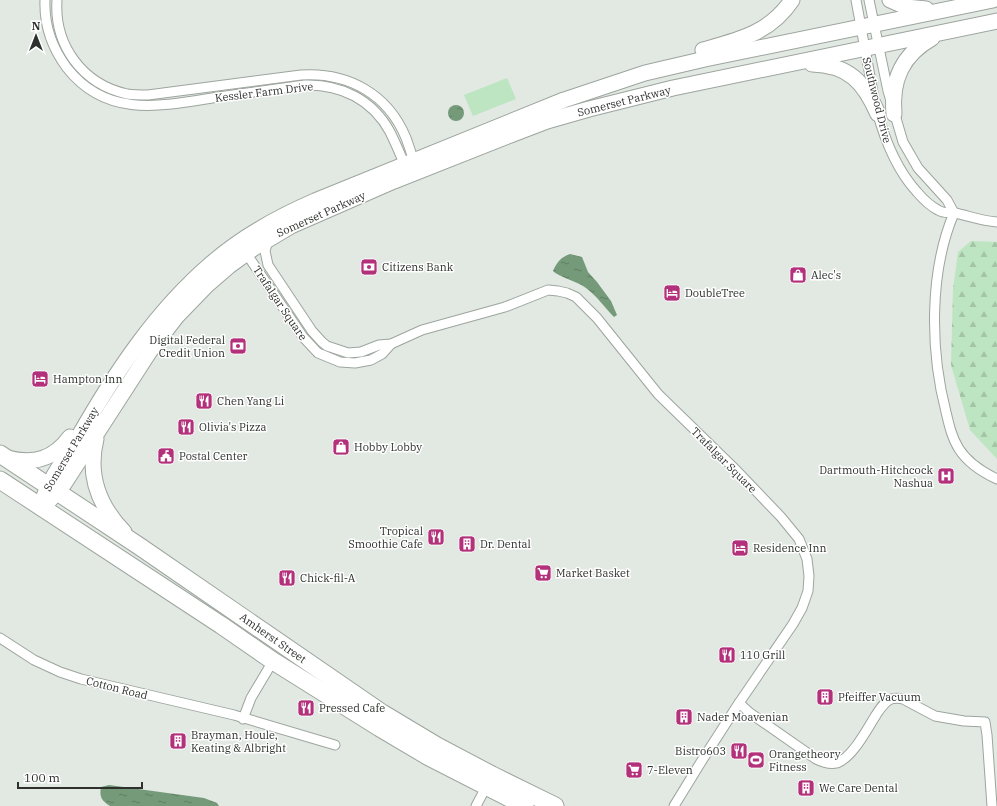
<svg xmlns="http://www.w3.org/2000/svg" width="997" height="806" font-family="'IBM Plex Serif',serif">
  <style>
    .grass { fill: #bde5c1 }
    .forest { fill: url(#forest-firs) }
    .water { fill: url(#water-ripples) }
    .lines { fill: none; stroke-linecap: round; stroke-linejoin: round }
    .street-casing { stroke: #9da59e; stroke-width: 11 }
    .primary-casing { stroke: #9da59e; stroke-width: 17 }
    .highway-casing { stroke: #9da59e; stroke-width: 19 }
    .street { stroke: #fff; stroke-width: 9 }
    .primary { stroke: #fff; stroke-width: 15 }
    .highway { stroke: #fff; stroke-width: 17 }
    .labels { text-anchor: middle; stroke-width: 3; stroke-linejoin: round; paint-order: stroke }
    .street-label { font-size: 11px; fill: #2d302d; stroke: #fff }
    .poi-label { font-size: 11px; fill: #2d302d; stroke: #fff; text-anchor: start }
  </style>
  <defs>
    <pattern id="forest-firs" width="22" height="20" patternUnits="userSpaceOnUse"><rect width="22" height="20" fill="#bde5c1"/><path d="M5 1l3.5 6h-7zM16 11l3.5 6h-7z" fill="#a3c5a6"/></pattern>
    <pattern id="water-ripples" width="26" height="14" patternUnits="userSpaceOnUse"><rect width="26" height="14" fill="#749a79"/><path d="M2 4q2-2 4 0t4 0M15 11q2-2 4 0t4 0" fill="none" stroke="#607e64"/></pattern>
  </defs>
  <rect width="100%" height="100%" fill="#e1e9e2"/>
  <!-- grass -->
  <polygon class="grass" points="507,78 516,99 473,116 464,95"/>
  <!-- forest -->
  <polygon class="forest" points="971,241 997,242 997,459 970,430 951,365 953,289 958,252"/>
  <!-- water -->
  <g class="water">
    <circle cx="456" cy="113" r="8"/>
    <path d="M570,254L582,257L588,272L597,282L611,301L617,315L614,317C605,308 597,296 586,288C577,281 559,277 553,271C557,262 561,257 570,254Z"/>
    <path d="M109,785L204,798L217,803L219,806H110C102,801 99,797 101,787Z"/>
  </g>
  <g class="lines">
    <!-- street casing -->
    <g class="street-casing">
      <g id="street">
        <path d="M45,0C44,25 52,48 67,68C107,119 162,106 218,97C247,93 276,89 305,85C341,84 373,100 390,132C396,144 401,156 406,168"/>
        <path d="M57,0C54,45 82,84 127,94C134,95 141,95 148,95L301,75C348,72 388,94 406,138C409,147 413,156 414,165"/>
        <polyline points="856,0 874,98"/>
        <polyline points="869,0 888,91 903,142 918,168 947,200 954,213"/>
        <path d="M877,111C885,141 896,169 917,192C923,199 930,206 938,210C944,214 949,212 955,213C969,216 982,221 997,222"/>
        <path d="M954,213C929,272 930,350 946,412C949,425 952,438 959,449C968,463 982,472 997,479"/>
        <polyline points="269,240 267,244 265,251 268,265 312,331 322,342 327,346 348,353 361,352 379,345 391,344 422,330 505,307 548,290 558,291 567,293 576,297 597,318 658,394 737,471 781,517 799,539 807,559 809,576 808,591 802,608 793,624 739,703 701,762 674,806"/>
        <polyline points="244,250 303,337 318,353 340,362 355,363 371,360 382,354 391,344"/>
        <polyline points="0,638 34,660 60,672 81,679 234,715 335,745"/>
        <path d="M739,703L750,713L816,759C822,762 829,765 837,763C853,757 867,729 876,715C880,709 884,702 891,699C895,698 899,698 903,699L935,716L964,721L985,722L987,735L992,806"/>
        <polyline points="243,719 251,698 273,661"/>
        <polyline points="476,806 486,787"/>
      </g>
    </g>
    <!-- primary casing -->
    <g class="primary-casing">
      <g id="primary">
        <polyline points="890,0 906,7 926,9"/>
        <path d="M703,50C739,40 770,33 792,0"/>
        <path d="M812,64C849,65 864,82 878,114"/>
        <path d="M894,114C891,80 902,55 932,38"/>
        <path d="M96,439C87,475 99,506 124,532"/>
        <path d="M7,458C34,465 54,459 70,437"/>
        <polyline points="49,501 64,484 150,351 177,316 207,285 229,266 254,248 291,226 394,181 513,134 547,121 589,109 673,88 997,21"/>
        <path d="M41,508C45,484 66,457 79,436C115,373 156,311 212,263C242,237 278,217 315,201L564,100L645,73L705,59L993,0"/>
      </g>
    </g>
    <!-- highway casing -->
    <g class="highway-casing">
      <g id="highway">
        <polyline points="0,454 139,546 382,713 437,746 492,775 555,806"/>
        <polyline points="0,480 221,625 273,661 380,728 429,757 525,806"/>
      </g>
    </g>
    <!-- street -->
    <use href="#street" class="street"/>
    <!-- primary -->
    <use href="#primary" class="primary"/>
    <!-- highway -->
    <use href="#highway" class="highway"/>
  </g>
  <!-- icons -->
  <defs>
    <g id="bank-square" transform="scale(0.9)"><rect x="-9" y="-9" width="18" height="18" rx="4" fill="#b3307a" stroke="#fff"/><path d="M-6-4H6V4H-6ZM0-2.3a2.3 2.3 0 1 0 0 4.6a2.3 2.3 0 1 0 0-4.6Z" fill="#fff"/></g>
    <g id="shop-square" transform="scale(0.9)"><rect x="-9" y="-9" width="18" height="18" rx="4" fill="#b3307a" stroke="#fff"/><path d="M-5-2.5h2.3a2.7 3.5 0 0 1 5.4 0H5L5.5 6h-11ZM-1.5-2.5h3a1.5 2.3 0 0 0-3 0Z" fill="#fff"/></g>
    <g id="hotel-square" transform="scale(0.9)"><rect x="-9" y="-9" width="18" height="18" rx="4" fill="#b3307a" stroke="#fff"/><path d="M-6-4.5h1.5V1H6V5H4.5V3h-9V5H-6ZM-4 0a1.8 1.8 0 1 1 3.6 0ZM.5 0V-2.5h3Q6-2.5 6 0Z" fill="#fff"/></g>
    <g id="restaurant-square" transform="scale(0.9)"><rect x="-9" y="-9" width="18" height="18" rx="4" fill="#b3307a" stroke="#fff"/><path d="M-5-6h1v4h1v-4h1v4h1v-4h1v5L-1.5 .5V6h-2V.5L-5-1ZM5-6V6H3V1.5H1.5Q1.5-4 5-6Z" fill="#fff"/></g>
    <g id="civic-square" transform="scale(0.9)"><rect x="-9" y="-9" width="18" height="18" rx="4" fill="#b3307a" stroke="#fff"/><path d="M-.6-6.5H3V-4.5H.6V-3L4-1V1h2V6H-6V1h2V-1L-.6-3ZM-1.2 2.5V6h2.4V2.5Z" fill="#fff"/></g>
    <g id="hospital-square" transform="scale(0.9)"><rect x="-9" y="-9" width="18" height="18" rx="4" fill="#b3307a" stroke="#fff"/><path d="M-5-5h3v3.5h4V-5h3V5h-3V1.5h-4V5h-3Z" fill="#fff"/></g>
    <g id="building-square" transform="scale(0.9)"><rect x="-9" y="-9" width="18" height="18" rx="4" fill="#b3307a" stroke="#fff"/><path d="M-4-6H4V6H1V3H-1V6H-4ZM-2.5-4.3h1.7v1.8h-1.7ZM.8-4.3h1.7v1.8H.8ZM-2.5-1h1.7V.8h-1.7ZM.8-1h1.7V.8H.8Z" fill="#fff"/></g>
    <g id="supermarket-square" transform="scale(0.9)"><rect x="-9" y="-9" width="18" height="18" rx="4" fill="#b3307a" stroke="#fff"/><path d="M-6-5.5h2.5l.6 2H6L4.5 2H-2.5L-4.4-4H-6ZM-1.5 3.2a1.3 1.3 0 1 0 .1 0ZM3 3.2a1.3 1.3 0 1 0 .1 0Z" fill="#fff"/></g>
    <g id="stadium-square" transform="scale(0.9)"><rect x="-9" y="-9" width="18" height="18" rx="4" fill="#b3307a" stroke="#fff"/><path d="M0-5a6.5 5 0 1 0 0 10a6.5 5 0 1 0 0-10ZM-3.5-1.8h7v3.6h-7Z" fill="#fff"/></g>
  </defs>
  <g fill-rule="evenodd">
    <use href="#bank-square" x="369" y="267"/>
    <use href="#shop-square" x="798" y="275"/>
    <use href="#hotel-square" x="672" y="293"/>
    <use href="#bank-square" x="238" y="346"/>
    <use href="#hotel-square" x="40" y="379"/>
    <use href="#restaurant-square" x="204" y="401"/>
    <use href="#restaurant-square" x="186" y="427"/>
    <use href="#shop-square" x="341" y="447"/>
    <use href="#civic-square" x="166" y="456"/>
    <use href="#hospital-square" x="946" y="476"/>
    <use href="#restaurant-square" x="436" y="537"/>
    <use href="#building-square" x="467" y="544"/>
    <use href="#hotel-square" x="740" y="548"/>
    <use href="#supermarket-square" x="543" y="573"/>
    <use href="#restaurant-square" x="287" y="578"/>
    <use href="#restaurant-square" x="727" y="655"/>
    <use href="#building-square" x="825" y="697"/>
    <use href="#restaurant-square" x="306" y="708"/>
    <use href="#building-square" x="684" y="717"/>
    <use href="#building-square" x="178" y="741"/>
    <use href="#restaurant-square" x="739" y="751"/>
    <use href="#stadium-square" x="756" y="760"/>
    <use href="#supermarket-square" x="634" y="770"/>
    <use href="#building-square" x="806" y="788"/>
  </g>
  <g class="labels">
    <!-- street labels -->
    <g class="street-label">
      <text transform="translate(264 92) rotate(-7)" y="4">Kessler Farm Drive</text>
      <text transform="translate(877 100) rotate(76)" y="4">Southwood Drive</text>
      <text transform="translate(624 101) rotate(-14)" y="4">Somerset Parkway</text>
      <text transform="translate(321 214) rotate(-24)" y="4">Somerset Parkway</text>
      <text transform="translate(280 303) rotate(56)" y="4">Trafalgar Square</text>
      <text transform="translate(71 449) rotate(-59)" y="4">Somerset Parkway</text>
      <text transform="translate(724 460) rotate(45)" y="4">Trafalgar Square</text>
      <text transform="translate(273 638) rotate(35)" y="4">Amherst Street</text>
      <text transform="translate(117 688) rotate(14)" y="4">Cotton Road</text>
    </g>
    <!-- poi labels -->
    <g class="poi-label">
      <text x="382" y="271">Citizens Bank</text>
      <text x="811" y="279">Alec's</text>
      <text x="685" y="297">DoubleTree</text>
      <text x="225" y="344" text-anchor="end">Digital Federal<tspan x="225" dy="13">Credit Union</tspan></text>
      <text x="53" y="383">Hampton Inn</text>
      <text x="217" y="405">Chen Yang Li</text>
      <text x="199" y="431">Olivia's Pizza</text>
      <text x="354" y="451">Hobby Lobby</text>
      <text x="179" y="460">Postal Center</text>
      <text x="933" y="474" text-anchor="end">Dartmouth-Hitchcock<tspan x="933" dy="13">Nashua</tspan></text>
      <text x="423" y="535" text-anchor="end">Tropical<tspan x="423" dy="13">Smoothie Cafe</tspan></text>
      <text x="480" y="548">Dr. Dental</text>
      <text x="753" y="552">Residence Inn</text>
      <text x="556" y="577">Market Basket</text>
      <text x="300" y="582">Chick-fil-A</text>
      <text x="740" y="659">110 Grill</text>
      <text x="838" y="701">Pfeiffer Vacuum</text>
      <text x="319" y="712">Pressed Cafe</text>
      <text x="697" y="721">Nader Moavenian</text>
      <text x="191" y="739">Brayman, Houle,<tspan x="191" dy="13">Keating &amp; Albright</tspan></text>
      <text x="726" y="755" text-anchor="end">Bistro603</text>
      <text x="769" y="758">Orangetheory<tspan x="769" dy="13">Fitness</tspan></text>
      <text x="647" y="774">7-Eleven</text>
      <text x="819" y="792">We Care Dental</text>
    </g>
  </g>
  <!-- north arrow -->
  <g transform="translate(36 36)" stroke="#ffffff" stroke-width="3" paint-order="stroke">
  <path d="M0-3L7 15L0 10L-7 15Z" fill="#2d302d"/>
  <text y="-6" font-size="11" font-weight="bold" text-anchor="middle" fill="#2d302d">N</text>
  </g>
  <!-- scale -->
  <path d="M18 782v6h124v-6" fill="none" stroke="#2d302d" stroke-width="2"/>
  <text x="24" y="782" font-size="12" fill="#2d302d" stroke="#ffffff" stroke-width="3" paint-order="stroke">100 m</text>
</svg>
